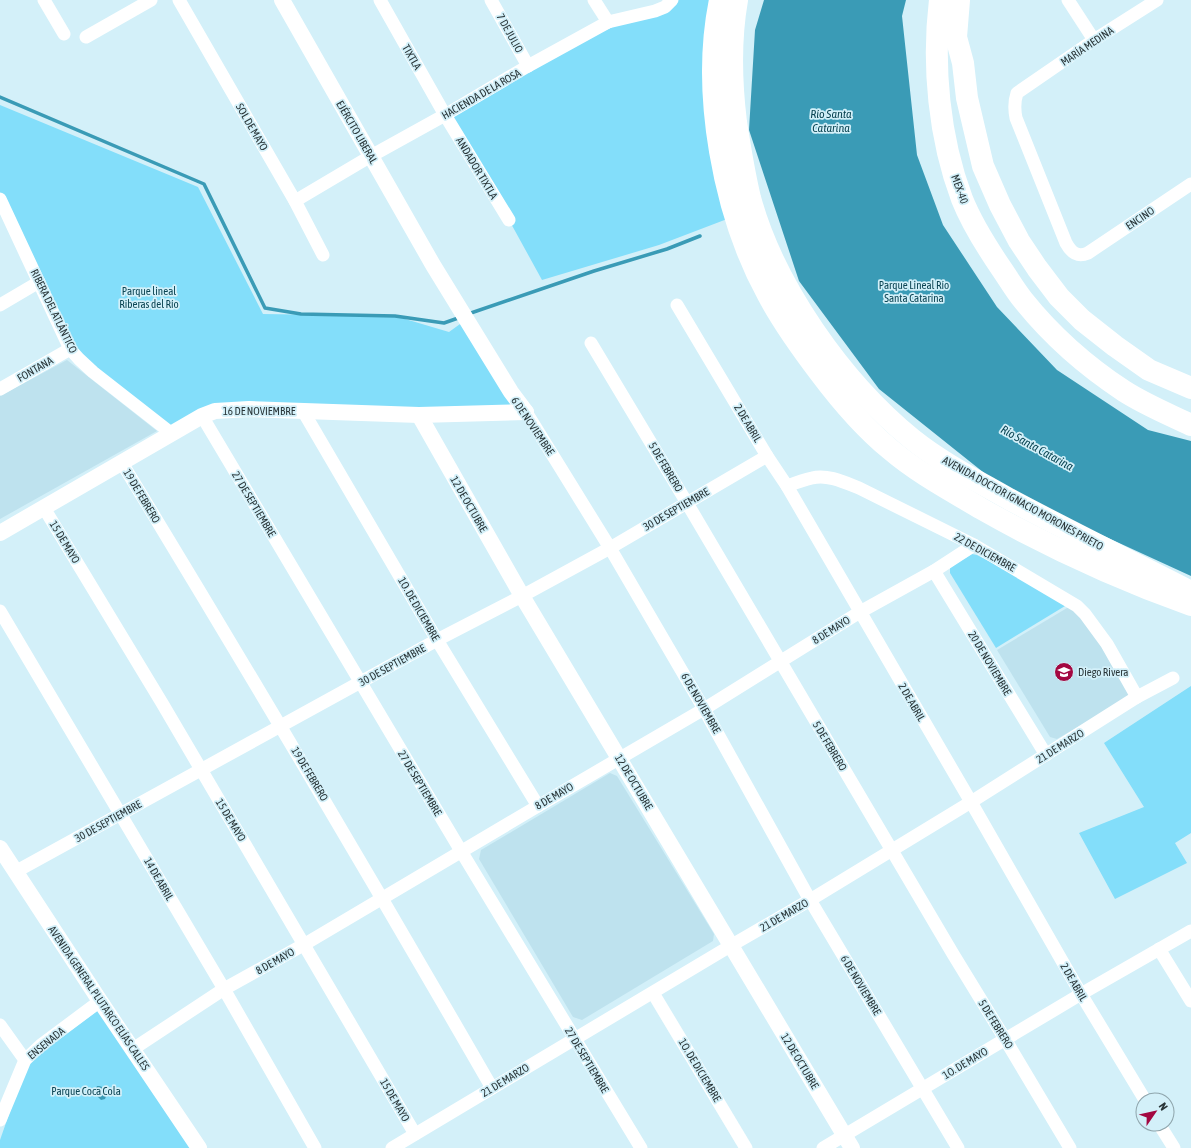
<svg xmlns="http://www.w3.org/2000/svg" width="1191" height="1148" font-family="'Asap Condensed',sans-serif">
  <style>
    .built { fill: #bee2ee }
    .green { fill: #83defa }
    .water { fill: #3a9bb6 }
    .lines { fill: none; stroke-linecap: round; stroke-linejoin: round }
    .stream { stroke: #3a9bb6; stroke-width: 3.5 }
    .minor { stroke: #fff; stroke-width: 13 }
    .tertiary { stroke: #fff; stroke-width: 16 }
    .trunk { stroke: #fff; stroke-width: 22 }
    .labels { text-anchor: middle; stroke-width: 3.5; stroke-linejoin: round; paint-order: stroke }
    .street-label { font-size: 11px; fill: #293538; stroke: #d3f0f9 }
    .park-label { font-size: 11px; fill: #0b4453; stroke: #d3f0f9 }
    .poi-label { font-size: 11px; fill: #293538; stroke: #d3f0f9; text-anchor: start }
    .water-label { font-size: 12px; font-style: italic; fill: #0b4553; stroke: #d3f0f9 }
  </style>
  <rect width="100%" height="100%" fill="#d3f0f9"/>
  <!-- built -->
  <g class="built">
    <polygon points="67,360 157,431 0,519 0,396"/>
    <polygon points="1072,605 1082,615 1130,693 1126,699 1057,739 1050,737 997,650"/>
    <polygon points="610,773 617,776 714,934 713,941 582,1020 573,1017 479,859 481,850"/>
  </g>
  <!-- green -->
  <g class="green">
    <polygon points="671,0 723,0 735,216 659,245 542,280 509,220 445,115 528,66"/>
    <polygon points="0,105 198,187 263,314 395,316 449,332 467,319 526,412 227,410 171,433 79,359 0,202"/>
    <polygon points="972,554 977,555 1070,603 996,648 950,573 950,567"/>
    <polygon points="1191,686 1191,833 1175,843 1187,863 1115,899 1079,833 1144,807 1104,743"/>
    <polygon points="101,1008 191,1148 0,1148 0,1140 27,1063"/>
  </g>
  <!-- water -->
  <g class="water">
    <polygon points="764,0 906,0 902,16 917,155 943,225 997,307 1057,370 1148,430 1191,441 1191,576 1008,492 879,389 799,281 749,130 755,30"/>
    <path d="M97,1086C103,1086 105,1088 107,1094L105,1099L101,1100L97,1096L95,1091Z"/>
  </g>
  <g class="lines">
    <!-- stream -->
    <g class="stream">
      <polyline points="0,97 204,184 265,308 301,314 395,316 444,323 461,317"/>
      <polyline points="468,314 594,271 667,249 700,236"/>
    </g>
    <!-- minor -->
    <g class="minor">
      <polyline points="44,0 64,34"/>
      <polyline points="179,0 295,201 323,255"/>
      <polyline points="380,0 445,115 509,220"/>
      <polyline points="491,0 528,66"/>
      <polyline points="594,0 608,22"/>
      <polyline points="1068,0 1094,40"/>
      <path d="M1157,0L1094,40L1017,93C1014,102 1014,108 1016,118L1066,243C1071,252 1077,258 1088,253L1191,184"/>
      <polyline points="86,37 151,0"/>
      <polyline points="0,199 70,349 79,359 93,372 171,433"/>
      <polyline points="295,201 371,156 445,115 528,66 608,22 655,11 665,7 672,0"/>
      <polyline points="0,305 39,282"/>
      <polyline points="677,305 767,456 787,486 971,802 1081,994 1145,1100"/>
      <polyline points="591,343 687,503 953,954 1005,1039 1070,1148"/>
      <polyline points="0,389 70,349"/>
      <polyline points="303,411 437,640 538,806"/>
      <polyline points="526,412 610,548 704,709 810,900 958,1148"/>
      <polyline points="202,416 461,851 641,1148"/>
      <path d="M122,463C248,670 371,878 492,1088"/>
      <path d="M787,486C795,483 803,480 812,478C827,474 844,482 859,488L974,545L1077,606L1085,614L1107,644L1137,697"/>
      <polyline points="44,508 162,703 415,1134"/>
      <polyline points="934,571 1046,755"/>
      <polyline points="0,611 224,989 315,1148"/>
      <polyline points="15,872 437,640 522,596 610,548 767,456"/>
      <polyline points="1159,949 1191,1001"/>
      <polyline points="653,993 746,1148"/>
      <polyline points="0,1025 25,1060"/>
      <polyline points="133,1049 224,989 305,944 538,806 704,709 860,612 934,571 974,545"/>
      <polyline points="0,1120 25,1060 41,1045 100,1001"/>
      <polyline points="1159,1124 1174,1148"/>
      <polyline points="392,1148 732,945 810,900 971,802 1137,697 1173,678"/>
      <polyline points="823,1148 1081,994 1191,931"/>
    </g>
    <!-- tertiary -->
    <g class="tertiary">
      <polyline points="282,0 433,265 511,392 526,412"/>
      <polyline points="419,415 522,596 852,1148"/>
      <polyline points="0,533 202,416 215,411 249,409 419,415 526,412"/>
      <polyline points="0,848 100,1001 199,1148"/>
    </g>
    <!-- trunk -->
    <g class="trunk">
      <path d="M720,0C701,92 723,213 768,295C783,323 801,348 820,373C841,401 864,428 891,450C918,473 950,490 980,508C1047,546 1119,579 1191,605"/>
      <path d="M737,0C730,40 731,81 736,122C740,148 744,173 750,198C774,286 842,382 912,439C942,463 976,480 1009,499C1069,531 1130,561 1191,592"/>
      <path d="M940,0C932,65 939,138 962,199C972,224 986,246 1001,268C1008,278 1015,290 1023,300C1051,335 1086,366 1124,391C1144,404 1168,414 1191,425"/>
      <polyline points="959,0 956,37 963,63 967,98 983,166 1000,205 1019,241 1037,268 1059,297 1082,320 1115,346 1149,370 1191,388"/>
    </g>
  </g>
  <!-- icons -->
  <defs>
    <g id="school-disc" transform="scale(1)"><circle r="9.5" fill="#a30841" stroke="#d3f0f9"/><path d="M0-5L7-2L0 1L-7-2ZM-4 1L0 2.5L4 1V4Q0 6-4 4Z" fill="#fff"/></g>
  </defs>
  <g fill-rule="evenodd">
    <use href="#school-disc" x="1064" y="672"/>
  </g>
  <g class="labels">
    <!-- street labels -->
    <g class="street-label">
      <text transform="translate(510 33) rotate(61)" y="4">7 DE JULIO</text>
      <text transform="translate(1087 46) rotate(-34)" y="4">MARÍA MEDINA</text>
      <text transform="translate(412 57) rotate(60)" y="4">TIXTLA</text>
      <text transform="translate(481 94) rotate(-30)" y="4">HACIENDA DE LA ROSA</text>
      <text transform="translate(252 127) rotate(60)" y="4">SOL DE MAYO</text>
      <text transform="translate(357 132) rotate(60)" y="4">EJÉRCITO LIBERAL</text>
      <text transform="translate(477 168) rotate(59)" y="4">ANDADOR TIXTLA</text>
      <text transform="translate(960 189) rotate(70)" y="4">MEX-40</text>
      <text transform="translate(1140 218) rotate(-34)" y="4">ENCINO</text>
      <text transform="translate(54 311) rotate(64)" y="4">RIBERA DEL ATLÁNTICO</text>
      <text transform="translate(35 369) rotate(-30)" y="4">FONTANA</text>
      <text x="259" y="415">16 DE NOVIEMBRE</text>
      <text transform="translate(748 423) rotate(59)" y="4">2 DE ABRIL</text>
      <text transform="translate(533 426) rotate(56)" y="4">6 DE NOVIEMBRE</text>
      <text transform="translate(666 467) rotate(59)" y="4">5 DE FEBRERO</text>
      <text transform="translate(142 496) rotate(59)" y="4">19 DE FEBRERO</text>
      <text transform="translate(1023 503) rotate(29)" y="4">AVENIDA DOCTOR IGNACIO MORONES PRIETO</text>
      <text transform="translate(254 504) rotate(59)" y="4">27 DE SEPTIEMBRE</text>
      <text transform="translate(469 504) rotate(60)" y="4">12 DE OCTUBRE</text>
      <text transform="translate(676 509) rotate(-30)" y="4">30 DE SEPTIEMBRE</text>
      <text transform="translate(65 542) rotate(59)" y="4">15 DE MAYO</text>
      <text transform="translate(985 552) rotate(29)" y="4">22 DE DICIEMBRE</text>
      <text transform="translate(419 609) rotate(60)" y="4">1O. DE DICIEMBRE</text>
      <text transform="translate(831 630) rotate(-32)" y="4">8 DE MAYO</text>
      <text transform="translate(990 663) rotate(59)" y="4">20 DE NOVIEMBRE</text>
      <text transform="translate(392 665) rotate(-29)" y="4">30 DE SEPTIEMBRE</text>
      <text transform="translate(912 702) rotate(60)" y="4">2 DE ABRIL</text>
      <text transform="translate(701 703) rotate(60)" y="4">6 DE NOVIEMBRE</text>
      <text transform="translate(830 746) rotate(59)" y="4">5 DE FEBRERO</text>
      <text transform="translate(1060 746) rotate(-32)" y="4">21 DE MARZO</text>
      <text transform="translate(310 774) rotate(59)" y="4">19 DE FEBRERO</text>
      <text transform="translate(634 782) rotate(59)" y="4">12 DE OCTUBRE</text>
      <text transform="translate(420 783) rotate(59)" y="4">27 DE SEPTIEMBRE</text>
      <text transform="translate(554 796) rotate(-30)" y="4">8 DE MAYO</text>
      <text transform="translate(231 820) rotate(59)" y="4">15 DE MAYO</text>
      <text transform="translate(108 821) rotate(-29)" y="4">30 DE SEPTIEMBRE</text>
      <text transform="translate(159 879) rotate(60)" y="4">14 DE ABRIL</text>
      <text transform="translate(784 915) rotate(-30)" y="4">21 DE MARZO</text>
      <text transform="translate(275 961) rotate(-29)" y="4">8 DE MAYO</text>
      <text transform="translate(1074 982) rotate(60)" y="4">2 DE ABRIL</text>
      <text transform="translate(861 985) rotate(59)" y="4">6 DE NOVIEMBRE</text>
      <text transform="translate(99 998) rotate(56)" y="4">AVENIDA GENERAL PLUTARCO ELÍAS CALLES</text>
      <text transform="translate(996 1024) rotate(58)" y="4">5 DE FEBRERO</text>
      <text transform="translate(46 1043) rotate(-39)" y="4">ENSENADA</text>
      <text transform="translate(587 1060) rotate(59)" y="4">27 DE SEPTIEMBRE</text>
      <text transform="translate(800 1061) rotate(59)" y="4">12 DE OCTUBRE</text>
      <text transform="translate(965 1063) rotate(-31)" y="4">1O. DE MAYO</text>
      <text transform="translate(700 1070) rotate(59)" y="4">1O. DE DICIEMBRE</text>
      <text transform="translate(505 1080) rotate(-31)" y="4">21 DE MARZO</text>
      <text transform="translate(395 1100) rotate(60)" y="4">15 DE MAYO</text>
    </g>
    <!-- park labels -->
    <g class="park-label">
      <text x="914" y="289">Parque Lineal Río<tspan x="914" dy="13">Santa Catarina</tspan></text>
      <text x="149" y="295">Parque lineal<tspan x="149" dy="13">Riberas del Río</tspan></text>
      <text x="86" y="1095">Parque Coca Cola</text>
    </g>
    <!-- poi labels -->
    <g class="poi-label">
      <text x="1078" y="676">Diego Rivera</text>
    </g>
    <!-- water labels -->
    <g class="water-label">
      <text x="831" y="118">Río Santa<tspan x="831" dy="14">Catarina</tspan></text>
      <text transform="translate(1037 448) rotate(29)" y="4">Río Santa Catarina</text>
    </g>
  </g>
  <!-- north arrow -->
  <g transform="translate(1155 1112) rotate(56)"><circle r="19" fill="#d3f0f9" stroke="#8fa5ac"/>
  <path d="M0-3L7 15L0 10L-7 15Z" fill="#a30841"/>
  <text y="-6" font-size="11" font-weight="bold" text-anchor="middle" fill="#293538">N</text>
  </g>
</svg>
